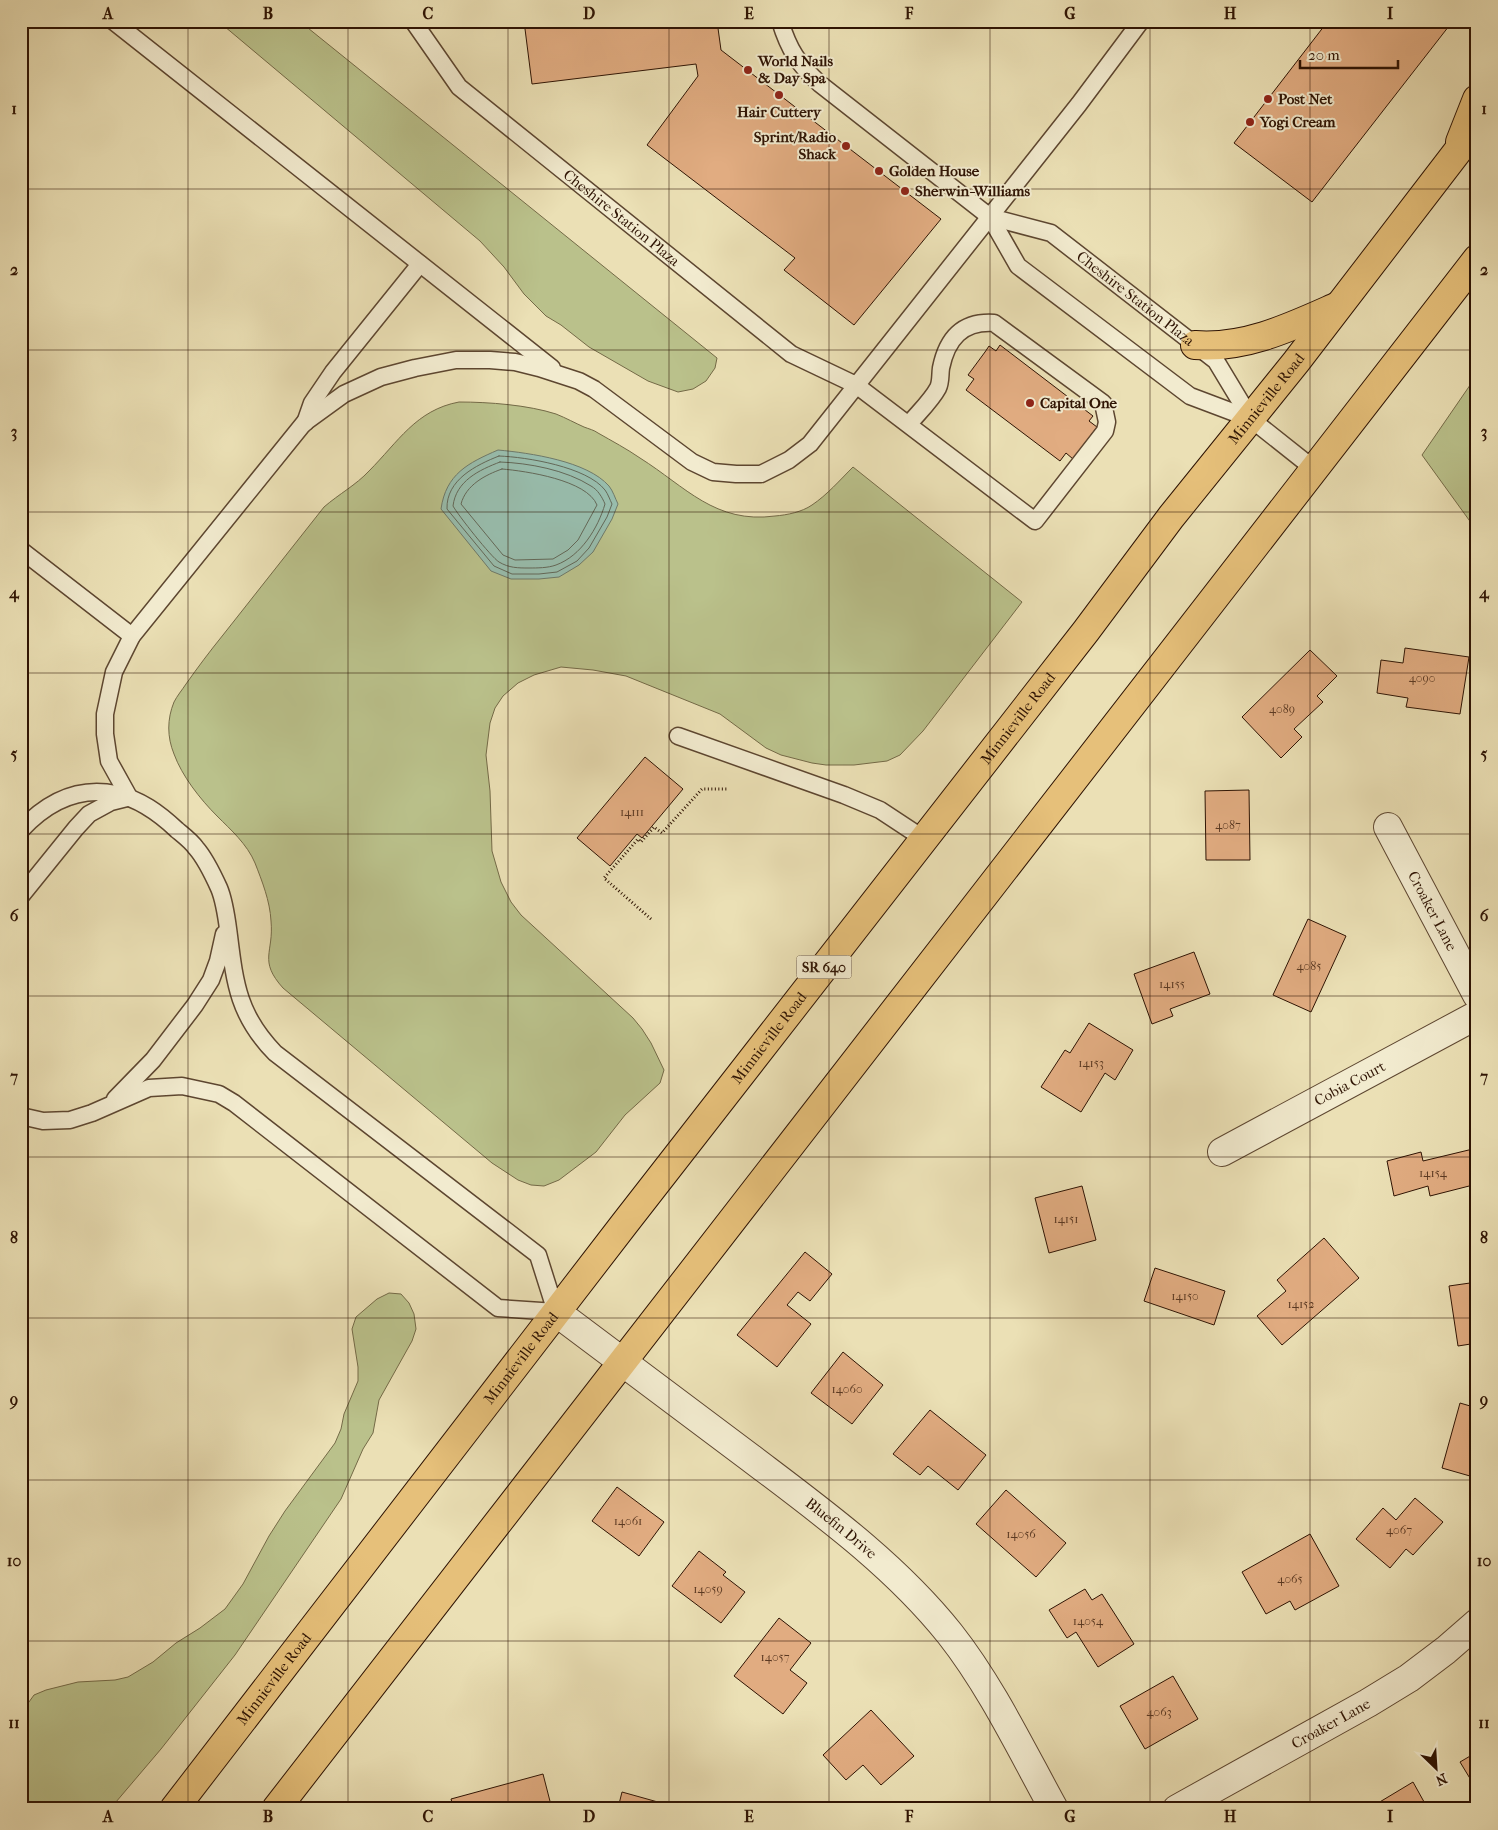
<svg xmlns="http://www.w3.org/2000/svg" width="1498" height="1830" font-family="'IM FELL French Canon',serif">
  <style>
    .green { fill: #bac18b; stroke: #746a47 }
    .water { fill: #98bdad; stroke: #6e7969 }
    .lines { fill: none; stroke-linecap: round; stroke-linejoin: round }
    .shore { stroke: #636858; stroke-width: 1 }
    .building { fill: #e1ac81; stroke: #2e1303 }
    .service-casing { stroke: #5d4630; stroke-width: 19 }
    .minor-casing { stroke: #5d4630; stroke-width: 30 }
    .primary-casing { stroke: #2e1303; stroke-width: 30 }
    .path { stroke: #2e1303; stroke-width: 3; stroke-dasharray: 1 2.5; stroke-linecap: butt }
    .service { stroke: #f2ebcf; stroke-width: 16 }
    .minor { stroke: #f2ebcf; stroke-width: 28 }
    .primary { stroke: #e6c07a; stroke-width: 28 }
    .grid { fill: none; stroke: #2e1303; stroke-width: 1; stroke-opacity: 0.55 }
    .poi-dot { fill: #8f2418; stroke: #f2ebcf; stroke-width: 2 }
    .labels { text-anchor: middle; stroke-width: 4; stroke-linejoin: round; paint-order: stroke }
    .number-label { font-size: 12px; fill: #5b3922 }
    .shield { fill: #f2ebcf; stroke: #695440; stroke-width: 1 }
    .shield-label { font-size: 14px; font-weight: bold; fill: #2e1303 }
    .poi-label { font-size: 15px; font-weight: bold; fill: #2e1303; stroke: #f2ebcf; text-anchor: start }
    .street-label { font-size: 15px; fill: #2e1303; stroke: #f2ebcf }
    .neatline { fill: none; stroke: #2e1303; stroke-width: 2 }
    .grid-label { font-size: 16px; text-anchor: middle; font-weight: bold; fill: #2e1303 }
  </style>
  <rect width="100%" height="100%" fill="#ebe0b5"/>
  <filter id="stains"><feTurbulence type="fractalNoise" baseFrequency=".004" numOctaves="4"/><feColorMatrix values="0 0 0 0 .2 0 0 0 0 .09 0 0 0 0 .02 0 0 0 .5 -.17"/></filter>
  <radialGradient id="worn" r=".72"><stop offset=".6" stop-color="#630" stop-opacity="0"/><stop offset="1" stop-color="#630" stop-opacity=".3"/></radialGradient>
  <!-- green -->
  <g class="green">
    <polygon points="218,21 302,21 303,24 717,358 715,368 706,381 693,389 678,392 648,381 589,347 561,325 546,316 524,294 504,267 480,241"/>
    <polygon points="1477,375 1477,531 1422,455"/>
    <path d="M459,402C489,402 528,405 556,414C566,418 575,423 584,427C589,429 594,430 598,433C612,441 627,449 640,458C686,487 715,524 775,516C787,515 802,512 812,505C827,495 840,480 853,467L1022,602L923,731L900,755L887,761L854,765H826L812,763L781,755L766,748L720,714L626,676L593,670L561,667L534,675L518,683L503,696L495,708L490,723L486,755L490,791L492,851L501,882L511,902L521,915L633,1018L642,1029L651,1043L664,1070L660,1083L625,1115L596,1152L559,1180L544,1186L531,1185L518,1180L492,1163L283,988C258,960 274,953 271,921C270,901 262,881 255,863C247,844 231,830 217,816C200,799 182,776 174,754C167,737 167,719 174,702C177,696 182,690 186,684C198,667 210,651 223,635C257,592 290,550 324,507C339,494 356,485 369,471C398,442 416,410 459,402Z"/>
    <polygon points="389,1293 401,1294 409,1303 414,1314 416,1329 412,1341 379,1400 373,1433 363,1449 341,1499 235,1655 161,1749 110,1809 21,1809 21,1713 34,1695 46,1690 78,1682 115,1680 128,1677 153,1662 176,1643 200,1628 225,1609 243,1584 269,1536 285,1511 335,1443 341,1429 344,1414 358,1381 358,1367 352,1329 356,1317 377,1299"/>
  </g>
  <!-- water -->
  <path class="water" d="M498,450C530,453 587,461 609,486C613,491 615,498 618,504L612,519L593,552L579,565L559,577L539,579H511L491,571L441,509C446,474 468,463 498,450Z"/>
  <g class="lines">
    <!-- shore -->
    <g class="shore">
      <path d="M499,456C527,457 587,467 605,490C608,494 610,500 612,504L607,517L589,548L577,561L557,572L539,574H512L494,566L447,509C446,480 476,465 499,456Z"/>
      <path d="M500,462C529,463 566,470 591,486C598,490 602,497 605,504C598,528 581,556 556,565C548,568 537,568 529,568C518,568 509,568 499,562C491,557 458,515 453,506C456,481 479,470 500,462Z"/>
      <path d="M502,469C526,471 587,480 597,505L578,540L568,550L553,559L515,560L503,555L461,504C466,485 485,475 502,469Z"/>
    </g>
  </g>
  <!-- building -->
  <g class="building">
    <polygon points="524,21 717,21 721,50 941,219 854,325 784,270 795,258 647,145 698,76 696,64 532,84"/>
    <polygon points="1328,21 1443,21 1449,26 1312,202 1234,143"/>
    <polygon points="1000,345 1093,416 1089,421 1097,427 1073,459 1066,453 1060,461 966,390 974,379 968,375 985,352 989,346 996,351"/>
    <polygon points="1405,648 1469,657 1460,714 1406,707 1408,698 1377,693 1381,660 1403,663"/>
    <polygon points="1310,650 1337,676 1317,696 1323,702 1294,729 1302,737 1281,758 1242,717"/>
    <polygon points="645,757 683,789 642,838 637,834 610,866 577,838"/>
    <polygon points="1249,790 1250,860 1206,860 1205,791"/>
    <polygon points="1308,919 1346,936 1311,1012 1273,995"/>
    <polygon points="1194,952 1210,994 1170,1009 1173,1016 1152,1024 1134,974"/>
    <polygon points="1089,1023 1133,1050 1115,1080 1105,1073 1081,1112 1041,1087 1065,1050 1070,1053"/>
    <polygon points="1477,1148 1477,1184 1430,1196 1428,1186 1394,1196 1387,1161 1421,1152 1423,1161"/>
    <polygon points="1082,1186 1096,1240 1049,1253 1035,1198"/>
    <polygon points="1324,1238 1359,1278 1282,1345 1257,1316 1286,1291 1277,1280"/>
    <polygon points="805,1252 832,1274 810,1301 798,1292 787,1305 811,1324 777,1367 737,1335"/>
    <polygon points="1155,1268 1225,1291 1214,1325 1144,1301"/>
    <polygon points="1477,1282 1477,1343 1458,1346 1449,1286"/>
    <polygon points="843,1352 883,1385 852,1424 811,1393"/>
    <polygon points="1460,1403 1477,1408 1477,1478 1442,1468"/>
    <polygon points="930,1410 986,1455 958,1490 928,1466 920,1475 893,1454"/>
    <polygon points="617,1487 664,1522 639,1556 592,1521"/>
    <polygon points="1006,1490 1066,1543 1036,1577 976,1524"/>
    <polygon points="1415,1498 1443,1522 1413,1555 1406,1549 1390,1568 1356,1539 1383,1508 1396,1520"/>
    <polygon points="1310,1534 1339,1586 1295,1610 1290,1601 1266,1614 1242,1572"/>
    <polygon points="699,1551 726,1572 723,1575 745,1592 721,1623 672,1586"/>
    <polygon points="1085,1589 1092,1600 1102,1594 1134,1644 1098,1667 1076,1632 1067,1638 1049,1610"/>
    <polygon points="779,1618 811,1643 790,1670 807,1683 783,1714 734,1676"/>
    <polygon points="1173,1676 1198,1719 1145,1749 1120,1706"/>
    <polygon points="871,1710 914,1756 881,1785 863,1765 846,1780 823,1755"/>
    <polygon points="1477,1752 1477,1790 1460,1762"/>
    <polygon points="543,1774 552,1809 454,1809 451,1799"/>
    <polygon points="1413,1782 1428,1809 1368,1809"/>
    <polygon points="622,1792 665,1804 663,1809 599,1809 600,1803 618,1808"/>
  </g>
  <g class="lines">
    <!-- service casing -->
    <g class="service-casing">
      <g id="service">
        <polyline points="113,21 552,368"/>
        <path id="s1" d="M413,21L459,87L791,354L856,385L1035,521L1105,431L1107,422L1103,403L994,323C962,321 947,339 941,368C940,375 941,382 938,388C931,401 918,413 909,424"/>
        <path d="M780,21C789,50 798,64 820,84L990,217L1018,266L1190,396L1251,419L1314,469"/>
        <path id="s2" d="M990,217L1051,233L1216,361L1251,419"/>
        <polyline points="305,423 312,403 333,372 420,264"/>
        <polyline points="21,550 132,636"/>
        <polyline points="678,736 844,795 880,810 924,839"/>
        <polyline points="129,797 109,761 105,734 105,714 114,672 132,636 304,423 344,394 381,377 415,368 456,360 490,360 515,362 539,368 579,381 594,389 692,462 713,472 736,474 761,474 789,460 810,444 1079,104 1141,21"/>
        <path d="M21,830C47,802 78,786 116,794C140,799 159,813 177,830C183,835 191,841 196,848C204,857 214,877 219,888C225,902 227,921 229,936C235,985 239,1016 275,1053L538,1255L556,1312L498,1308L234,1103L219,1094L182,1086L149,1088L92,1113L70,1120L43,1121L21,1116"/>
        <polyline points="21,896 76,828 89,814 111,802 127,798"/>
        <polyline points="115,1099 153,1060 195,1005 211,980 218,961 224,934"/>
      </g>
    </g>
    <!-- minor casing -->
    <g class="minor-casing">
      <g id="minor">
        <path id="s3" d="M1388,827L1477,995"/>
        <path id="s4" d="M1222,1152L1477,1015"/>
        <path id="s5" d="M556,1312C622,1361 687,1410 752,1459C822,1512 895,1565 950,1634C991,1686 1022,1751 1054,1809"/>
        <path id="s6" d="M1177,1809L1368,1703L1409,1678L1446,1650L1477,1623"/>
      </g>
    </g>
    <!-- primary casing -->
    <g class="primary-casing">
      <g id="primary">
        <polyline points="1460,142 1477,99"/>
        <path d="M1195,345C1246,349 1293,326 1338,306"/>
        <path id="s7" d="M174,1809L625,1223L1086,631L1171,517L1296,362L1477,126"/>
        <polyline points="276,1809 1477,259"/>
      </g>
    </g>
    <!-- path -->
    <polyline class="path" points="651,919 604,878 638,839 641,842 654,827 662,833 702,789 728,789"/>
    <!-- service -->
    <use href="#service" class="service"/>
    <!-- minor -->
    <use href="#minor" class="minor"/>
    <!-- primary -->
    <use href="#primary" class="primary"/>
  </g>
  <!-- grid -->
  <path class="grid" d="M188,21V1809M348,21V1809M508,21V1809M669,21V1809M829,21V1809M990,21V1809M1150,21V1809M1310,21V1809M21,189H1477M21,350H1477M21,512H1477M21,673H1477M21,834H1477M21,996H1477M21,1157H1477M21,1318H1477M21,1480H1477M21,1641H1477"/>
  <!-- markers -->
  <g class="poi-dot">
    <circle cx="748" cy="70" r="5"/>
    <circle cx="779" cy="95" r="5"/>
    <circle cx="1268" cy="99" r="5"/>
    <circle cx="1250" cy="122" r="5"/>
    <circle cx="846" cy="146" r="5"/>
    <circle cx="879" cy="171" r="5"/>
    <circle cx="905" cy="191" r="5"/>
    <circle cx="1030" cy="403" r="5"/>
  </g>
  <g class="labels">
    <!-- number labels -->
    <g class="number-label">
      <text x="1422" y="682">4090</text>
      <text x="1282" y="713">4089</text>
      <text x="632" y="816">14111</text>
      <text x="1228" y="829">4087</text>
      <text x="1309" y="970">4085</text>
      <text x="1172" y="988">14155</text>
      <text x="1091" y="1067">14153</text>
      <text x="1433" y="1177">14154</text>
      <text x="1066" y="1223">14151</text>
      <text x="1185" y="1300">14150</text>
      <text x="1301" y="1308">14152</text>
      <text x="847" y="1393">14060</text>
      <text x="628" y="1525">14061</text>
      <text x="1399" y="1534">4067</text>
      <text x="1021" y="1538">14056</text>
      <text x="1290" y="1583">4065</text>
      <text x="708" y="1593">14059</text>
      <text x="1088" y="1625">14054</text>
      <text x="775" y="1661">14057</text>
      <text x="1159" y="1716">4063</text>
    </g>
    <!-- shield labels -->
    <rect class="shield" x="796.5" y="955.5" width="55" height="23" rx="4"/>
    <g class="shield-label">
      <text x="824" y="972">SR 640</text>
    </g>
    <!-- poi labels -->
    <g class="poi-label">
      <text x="758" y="66">World Nails<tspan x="758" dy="17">&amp; Day Spa</tspan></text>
      <text x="1278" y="104">Post Net</text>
      <text x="779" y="117" text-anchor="middle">Hair Cuttery</text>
      <text x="1260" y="127">Yogi Cream</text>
      <text x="836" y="142" text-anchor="end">Sprint/Radio<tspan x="836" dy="17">Shack</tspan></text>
      <text x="889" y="176">Golden House</text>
      <text x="915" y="196">Sherwin-Williams</text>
      <text x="1040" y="408">Capital One</text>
    </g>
    <!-- street labels -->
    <g class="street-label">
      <text dy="5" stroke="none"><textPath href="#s1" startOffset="289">Cheshire Station Plaza</textPath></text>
      <text dy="5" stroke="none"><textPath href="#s2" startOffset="170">Cheshire Station Plaza</textPath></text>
      <text dy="5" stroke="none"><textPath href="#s7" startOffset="1784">Minnieville Road</textPath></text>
      <text dy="5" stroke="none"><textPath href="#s7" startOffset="1379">Minnieville Road</textPath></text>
      <text dy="5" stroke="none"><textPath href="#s3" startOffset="95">Croaker Lane</textPath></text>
      <text dy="5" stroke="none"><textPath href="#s7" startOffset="974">Minnieville Road</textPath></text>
      <text dy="5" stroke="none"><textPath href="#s4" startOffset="145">Cobia Court</textPath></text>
      <text dy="5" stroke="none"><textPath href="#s7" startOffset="569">Minnieville Road</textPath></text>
      <text dy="5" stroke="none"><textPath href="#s5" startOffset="358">Bluefin Drive</textPath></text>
      <text dy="5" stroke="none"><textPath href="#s7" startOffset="164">Minnieville Road</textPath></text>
      <text dy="5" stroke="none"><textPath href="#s6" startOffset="176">Croaker Lane</textPath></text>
    </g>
  </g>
  <!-- margin -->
  <rect width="1498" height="1830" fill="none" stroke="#ebe0b5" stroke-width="55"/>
  <!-- north arrow -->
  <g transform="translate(1436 1768) rotate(155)" stroke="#f2ebcf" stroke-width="4" paint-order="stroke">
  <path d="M0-4L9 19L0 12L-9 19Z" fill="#2e1303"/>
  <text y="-8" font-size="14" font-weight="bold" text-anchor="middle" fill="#2e1303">N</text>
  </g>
  <!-- scale -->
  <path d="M1300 60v8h98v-8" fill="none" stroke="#2e1303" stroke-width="2.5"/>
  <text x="1308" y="60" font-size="15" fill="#2e1303" stroke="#f2ebcf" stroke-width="4" paint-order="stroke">20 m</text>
  <rect x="28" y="28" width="1442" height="1774" class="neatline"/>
  <g class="grid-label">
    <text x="108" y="19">A</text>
    <text x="268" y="19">B</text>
    <text x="428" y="19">C</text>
    <text x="589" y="19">D</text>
    <text x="749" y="19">E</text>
    <text x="909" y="19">F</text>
    <text x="1070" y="19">G</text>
    <text x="1230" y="19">H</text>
    <text x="1390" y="19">I</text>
    <text x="14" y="114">1</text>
    <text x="1484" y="114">1</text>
    <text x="14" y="275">2</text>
    <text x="1484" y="275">2</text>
    <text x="14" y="437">3</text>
    <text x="1484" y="437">3</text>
    <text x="14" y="598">4</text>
    <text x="1484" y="598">4</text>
    <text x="14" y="759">5</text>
    <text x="1484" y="759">5</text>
    <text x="14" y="921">6</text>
    <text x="1484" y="921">6</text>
    <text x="14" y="1082">7</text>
    <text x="1484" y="1082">7</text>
    <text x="14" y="1243">8</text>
    <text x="1484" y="1243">8</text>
    <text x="14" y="1405">9</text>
    <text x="1484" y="1405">9</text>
    <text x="14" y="1566">10</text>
    <text x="1484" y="1566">10</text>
    <text x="14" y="1728">11</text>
    <text x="1484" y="1728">11</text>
    <text x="108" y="1822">A</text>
    <text x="268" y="1822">B</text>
    <text x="428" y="1822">C</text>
    <text x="589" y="1822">D</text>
    <text x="749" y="1822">E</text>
    <text x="909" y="1822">F</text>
    <text x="1070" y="1822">G</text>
    <text x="1230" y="1822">H</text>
    <text x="1390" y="1822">I</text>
  </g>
  <rect width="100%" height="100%" filter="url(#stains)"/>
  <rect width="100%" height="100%" fill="url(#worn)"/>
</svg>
